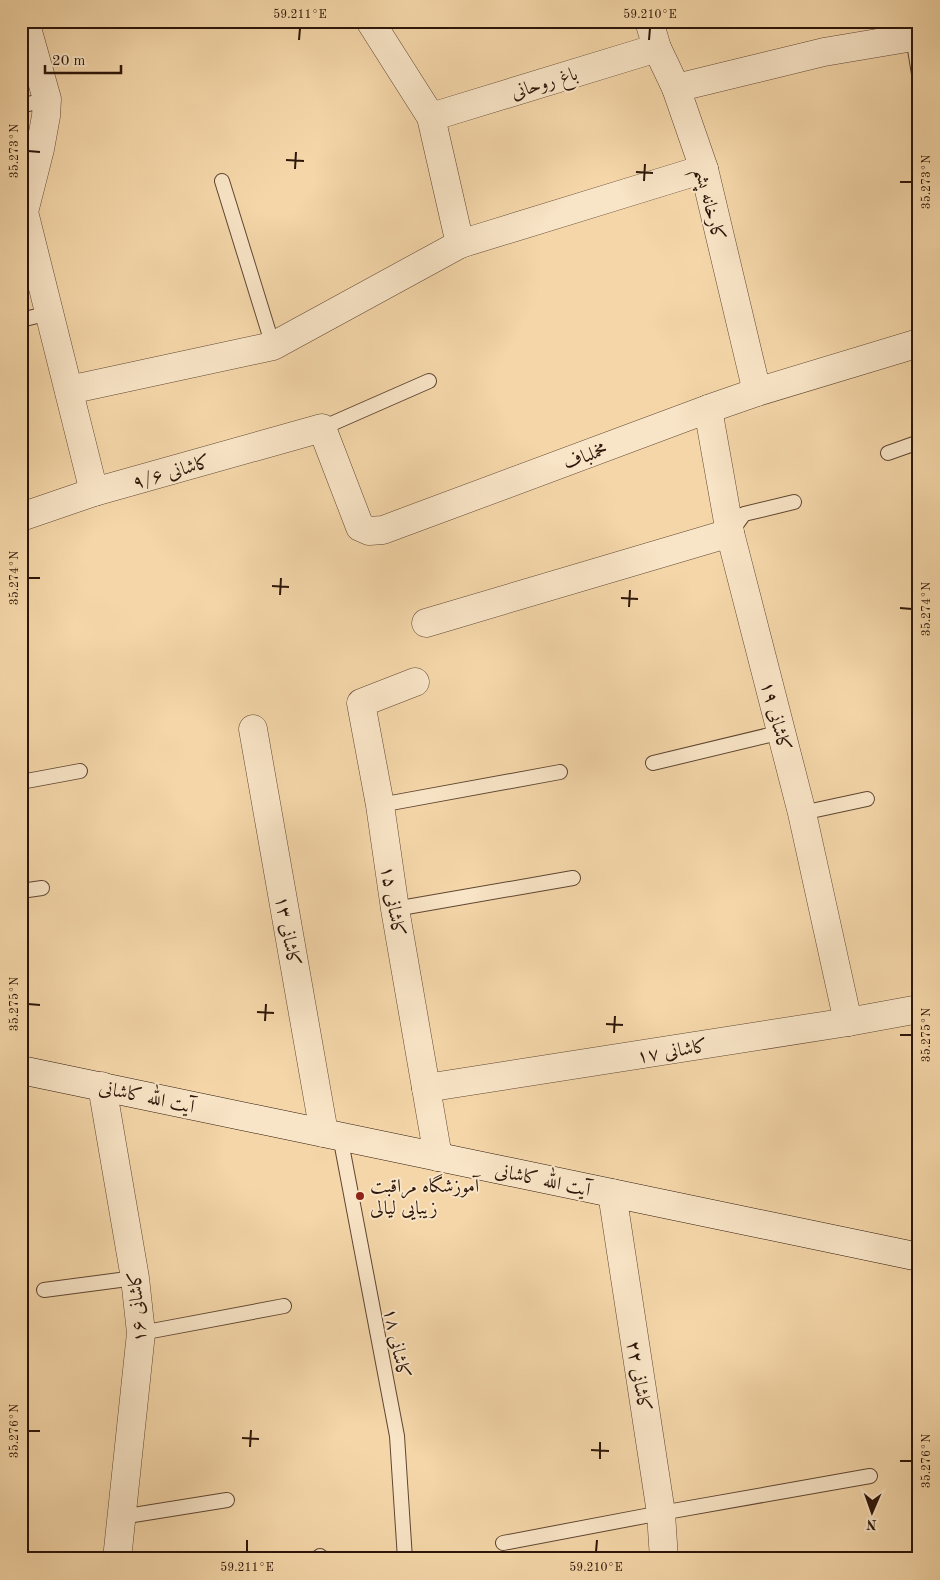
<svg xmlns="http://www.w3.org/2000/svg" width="940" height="1580" font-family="'Old Standard TT',Amiri,serif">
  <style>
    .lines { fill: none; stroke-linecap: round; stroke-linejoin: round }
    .service-casing { stroke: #5f4632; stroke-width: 16 }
    .minor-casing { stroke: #5f4632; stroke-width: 29 }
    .secondary-casing { stroke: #2d160a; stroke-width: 29 }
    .service { stroke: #f8e4c6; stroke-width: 14 }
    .minor { stroke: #f8e4c6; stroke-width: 28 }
    .secondary { stroke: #f8e4c6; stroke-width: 28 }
    .ticks { fill: none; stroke: #2d160a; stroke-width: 2 }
    .poi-dot { fill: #8f2418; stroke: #f8e4c6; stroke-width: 2 }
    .labels { text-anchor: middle; stroke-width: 4; stroke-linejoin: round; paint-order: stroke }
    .street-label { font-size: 19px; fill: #2d160a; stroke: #f8e4c6 }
    .poi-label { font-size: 19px; fill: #2d160a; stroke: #f8e4c6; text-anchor: start }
    .neatline { fill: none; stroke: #2d160a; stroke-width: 2 }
    .ticks-label { font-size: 12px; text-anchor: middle; fill: #2d160a }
  </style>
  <rect width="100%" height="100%" fill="#f4d6a8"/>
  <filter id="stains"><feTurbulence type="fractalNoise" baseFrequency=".004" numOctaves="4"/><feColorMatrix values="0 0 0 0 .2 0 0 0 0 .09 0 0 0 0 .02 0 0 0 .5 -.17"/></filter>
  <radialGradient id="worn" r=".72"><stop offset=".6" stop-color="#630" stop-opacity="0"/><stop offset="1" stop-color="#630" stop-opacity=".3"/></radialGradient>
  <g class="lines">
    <!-- service casing -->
    <g class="service-casing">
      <g id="service">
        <polyline points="913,37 919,74"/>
        <polyline points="21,106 47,99"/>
        <polyline points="222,181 273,346"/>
        <polyline points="21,320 49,313"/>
        <polyline points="322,428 429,381"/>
        <polyline points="888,453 919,442"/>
        <polyline points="731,532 744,514 794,502"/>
        <polyline points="653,763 782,732"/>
        <polyline points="21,782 80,771"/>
        <polyline points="380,805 560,772"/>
        <polyline points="802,813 867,799"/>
        <polyline points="21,891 42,888"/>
        <polyline points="395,909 573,878"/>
        <polyline points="340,1136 397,1436 405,1559"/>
        <polyline points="44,1290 135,1278"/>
        <polyline points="141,1333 284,1306"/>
        <polyline points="121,1517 227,1500"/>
        <polyline points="503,1543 661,1513 870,1476"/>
        <polyline points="320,1559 320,1556"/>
      </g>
    </g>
    <!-- minor casing -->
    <g class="minor-casing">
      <g id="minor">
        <polyline points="25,21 47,99 46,116 40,149 24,212 94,492"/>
        <polyline points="649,21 657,48 676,88 704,169 757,392"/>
        <polyline points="676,88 824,52 919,36"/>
        <polyline points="431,117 657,48"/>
        <polyline points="460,244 704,169"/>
        <polyline points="69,390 273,346 460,244 431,117 370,21"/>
        <polyline points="708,409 730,533 802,813 848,1022"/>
        <polyline points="21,517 94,492 322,428 360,527 369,531 383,530 708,409 757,392 919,343"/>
        <polyline points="426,623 730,533"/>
        <polyline points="415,682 361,703 380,805 395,909 438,1157"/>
        <polyline points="253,729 324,1133"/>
        <polyline points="102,1086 135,1278 141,1333 117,1559"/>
        <polyline points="426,1088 848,1022 919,1009"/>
        <polyline points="612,1193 661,1513 664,1559"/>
      </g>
    </g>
    <!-- secondary casing -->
    <g class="secondary-casing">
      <polyline id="secondary" points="21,1070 919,1257"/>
    </g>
    <!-- service -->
    <use href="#service" class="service"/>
    <!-- minor -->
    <use href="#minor" class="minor"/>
    <!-- secondary -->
    <use href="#secondary" class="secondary"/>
  </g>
  <!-- ticks -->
  <path class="ticks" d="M299,40L300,28M649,40L650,28M28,151L40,152M286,160L304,161M295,169L296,152M636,172L653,173M644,181L645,164M900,182H912M28,578H40M272,586L289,587M280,595L281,578M621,598L638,599M629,607L630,590M900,608L912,609M28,1004L40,1005M257,1012L274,1013M265,1021L266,1004M606,1024L623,1025M614,1033L615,1016M900,1035H912M28,1431H40M242,1438L259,1439M250,1447L251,1430M591,1450L609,1451M600,1459V1442M900,1461H912M247,1552V1540M596,1552L597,1540"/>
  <!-- markers -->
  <circle class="poi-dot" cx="360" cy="1196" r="5"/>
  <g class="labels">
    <!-- street labels -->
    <g class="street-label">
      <text transform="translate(544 82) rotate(-17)" y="7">باغ روحانی</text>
      <text transform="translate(711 204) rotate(76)" y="7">کارخانه پشم</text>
      <text transform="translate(585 455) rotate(-20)" y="7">مخملباف</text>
      <text transform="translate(171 471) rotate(-16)" y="7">کاشانی ۹/۶</text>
      <text transform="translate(777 716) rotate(76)" y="7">کاشانی ۱۹</text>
      <text transform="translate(394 901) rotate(81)" y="7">کاشانی ۱۵</text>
      <text transform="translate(289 931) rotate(80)" y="7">کاشانی ۱۳</text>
      <text transform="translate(672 1050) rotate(-9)" y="7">کاشانی ۱۷</text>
      <text transform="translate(147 1096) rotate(12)" y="7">آیت الله کاشانی</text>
      <text transform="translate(543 1179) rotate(12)" y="7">آیت الله کاشانی</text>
      <text transform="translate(136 1307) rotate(-94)" y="7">کاشانی ۱۶</text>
      <text transform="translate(398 1343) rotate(79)" y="7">کاشانی ۱۸</text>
      <text transform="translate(640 1376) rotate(81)" y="7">کاشانی ۲۲</text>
    </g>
    <!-- poi labels -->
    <g class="poi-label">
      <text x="370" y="1192">آموزشگاه مراقبت<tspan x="370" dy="22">زیبایی لیالی</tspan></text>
    </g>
  </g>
  <!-- margin -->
  <rect width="940" height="1580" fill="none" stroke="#f4d6a8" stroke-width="55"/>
  <!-- north arrow -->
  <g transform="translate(872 1512) rotate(182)" stroke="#f8e4c6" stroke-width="4" paint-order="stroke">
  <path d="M0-4L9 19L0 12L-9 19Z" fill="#2d160a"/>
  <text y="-8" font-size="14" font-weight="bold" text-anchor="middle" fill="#2d160a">N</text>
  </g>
  <!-- scale -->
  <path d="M45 65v8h76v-8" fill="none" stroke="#2d160a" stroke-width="2.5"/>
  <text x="52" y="65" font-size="15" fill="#2d160a" stroke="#f8e4c6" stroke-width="4" paint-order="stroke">20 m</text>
  <rect x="28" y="28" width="884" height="1524" class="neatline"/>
  <g class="ticks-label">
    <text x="300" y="18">59.211°E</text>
    <text x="650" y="18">59.210°E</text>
    <text transform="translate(14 151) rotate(-90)" y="4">35.273°N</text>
    <text transform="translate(926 182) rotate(-90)" y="4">35.273°N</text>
    <text transform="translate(14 578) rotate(-90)" y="4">35.274°N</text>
    <text transform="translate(926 609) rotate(-90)" y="4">35.274°N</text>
    <text transform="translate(14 1004) rotate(-90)" y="4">35.275°N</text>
    <text transform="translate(926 1035) rotate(-90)" y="4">35.275°N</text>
    <text transform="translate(14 1431) rotate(-90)" y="4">35.276°N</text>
    <text transform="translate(926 1461) rotate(-90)" y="4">35.276°N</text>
    <text x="247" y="1571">59.211°E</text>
    <text x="596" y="1571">59.210°E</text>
  </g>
  <rect width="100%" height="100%" filter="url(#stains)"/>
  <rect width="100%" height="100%" fill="url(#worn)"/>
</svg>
